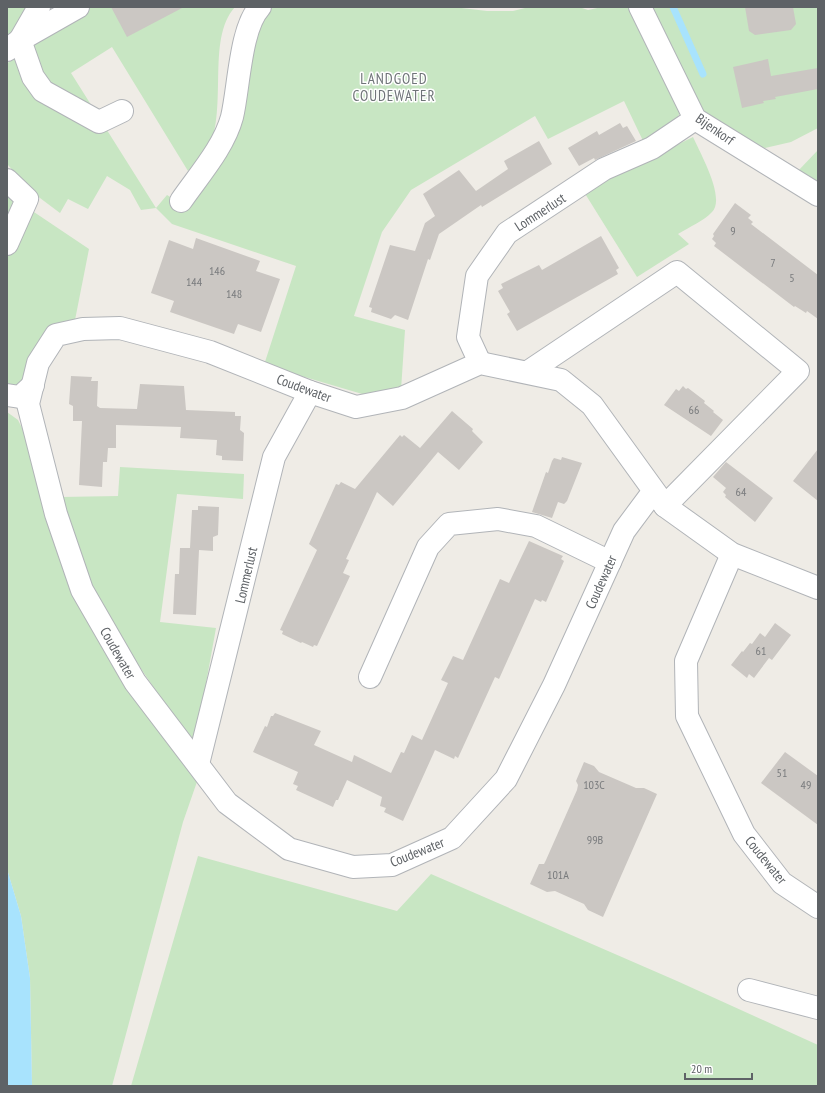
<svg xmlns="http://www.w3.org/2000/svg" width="825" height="1093" font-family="'PT Sans Narrow',sans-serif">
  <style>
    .green { fill: #c8e6c3 }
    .water { fill: #a8e3fd }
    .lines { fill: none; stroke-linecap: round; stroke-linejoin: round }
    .stream { stroke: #a8e3fd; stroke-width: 7 }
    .building { fill: #cbc7c3 }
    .minor-casing { stroke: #b1b4b8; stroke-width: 24 }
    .minor { stroke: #fff; stroke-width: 22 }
    .labels { text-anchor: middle; stroke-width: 3; stroke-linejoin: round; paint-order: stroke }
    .number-label { font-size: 12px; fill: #797b7d }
    .street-label { font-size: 14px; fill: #5e6266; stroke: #fff }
    .neighbourhood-label { font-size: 15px; letter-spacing: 1px; fill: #6f7478; stroke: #fff }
  </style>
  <rect width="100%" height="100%" fill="#efece6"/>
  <!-- green -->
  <g class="green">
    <polygon points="7,7 27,7 7,40"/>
    <path d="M92,7H235C205,40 230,111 206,155C203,161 193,166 188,171L112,47L71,73L156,208L167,195L187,207L244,61L263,16L272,7H453L487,11H513L529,7H579L588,10L602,7H627L634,10L681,111L672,127L645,145L624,101L548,139L535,116L411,190L382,232L354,316L405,330L401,390L369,396L264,365L296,266L172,224L156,208L141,210L130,190L107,176L88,209L68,199L60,213L32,192L8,165L7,64L24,45Z"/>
    <polygon points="649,7 818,7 818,128 791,142 765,148 751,143 702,110"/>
    <path d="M693,137C700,153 726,198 712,212C704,221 689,227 678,234L689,244L637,277L584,192L593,186Z"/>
    <polygon points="818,150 818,187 797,172"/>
    <polygon points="7,190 22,204 89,249 75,320 20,391 7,390"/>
    <polygon points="7,412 18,420 23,430 49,516 199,776 183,822 112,1086 32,1086 30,978 21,916 7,869"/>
    <polygon points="120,467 244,474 243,499 177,494 160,622 216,628 195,744 173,716 108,620 71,537 61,497 118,496"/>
    <polygon points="198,856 397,911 431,874 677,981 818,1045 818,1086 131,1086"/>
  </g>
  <!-- water -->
  <polygon class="water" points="7,869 21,916 30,978 32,1086 7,1086"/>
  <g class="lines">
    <!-- stream -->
    <polyline class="stream" points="673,7 703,74"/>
  </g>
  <!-- building -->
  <g class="building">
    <polygon points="111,7 184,7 127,37"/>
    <polygon points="745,7 793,7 796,24 791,30 755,35 749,31"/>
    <polygon points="768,59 771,76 818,68 818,89 775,97 776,99 763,101 764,103 742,108 733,67"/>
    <polygon points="620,123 623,128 627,126 636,141 595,160 594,158 579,166 568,148 597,131 599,135"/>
    <polygon points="539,141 552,164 482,207 481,205 439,234 430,260 428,259 408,320 395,315 391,319 371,312 372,308 369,307 390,245 415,251 425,223 435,216 423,194 459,170 476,191 508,169 504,161"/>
    <polygon points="735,203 751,215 748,218 753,222 751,224 818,275 818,319 807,311 806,313 795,306 794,307 714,246 716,243 712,239 714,236 713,234"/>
    <polygon points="601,236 619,268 616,270 618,274 517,331 507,314 510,312 498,291 503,288 501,284 539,265 542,270"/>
    <polygon points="196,238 260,261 256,271 280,279 261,332 238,324 234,334 170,312 174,301 151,293 169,240 193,249"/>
    <polygon points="71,376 92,377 91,381 98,381 97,406 100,408 137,409 140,384 184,386 186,410 235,412 235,416 241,416 240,430 244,433 243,461 222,460 222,456 216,455 217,440 180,438 181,427 116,425 116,448 108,448 107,462 103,462 102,487 79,485 82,421 73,421 73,406 69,404"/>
    <polygon points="683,386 686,389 688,388 705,401 704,403 714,411 713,412 723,420 711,436 664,405 676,389 679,391"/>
    <polygon points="452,411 473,429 472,431 483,442 459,470 438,452 393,506 377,492 346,559 349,560 343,573 350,576 317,646 314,645 313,647 302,642 301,643 282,634 283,631 280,630 317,550 309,544 336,484 339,485 341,482 355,489 400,435 402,437 404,435 420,448"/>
    <polygon points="818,449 818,501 793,481"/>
    <polygon points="562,457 582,463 567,501 564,504 558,502 552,518 532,512 546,472 548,473 552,461 554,458 561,460"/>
    <polygon points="726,462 773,498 755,522 725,497 726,495 723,492 726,488 713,477"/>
    <polygon points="198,506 219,507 218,535 213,537 213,551 199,550 196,615 173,614 175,574 179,574 180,548 190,548 192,510 198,510"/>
    <polygon points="529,541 563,556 561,559 564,561 546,602 542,600 541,602 535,599 499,679 495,677 458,758 455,756 454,759 435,750 403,821 384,812 386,808 380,806 382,797 347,780 338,800 336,800 333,807 296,790 298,786 293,784 298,772 253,752 265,726 267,727 271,716 273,716 275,713 321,731 314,745 352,762 354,755 391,773 401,752 404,753 412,735 422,740 448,683 441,680 453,656 463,660 500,579 509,583"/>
    <polygon points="775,623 791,635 772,660 769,658 754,678 749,674 747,678 731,665 742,651 743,652 750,643 752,644 760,633 765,637"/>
    <polygon points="785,752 818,776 818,825 761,783"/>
    <polygon points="584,762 594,766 599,772 636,788 644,788 657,794 603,917 588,910 584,904 555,891 547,892 530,884 539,864 544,864 546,860 577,790 578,785 576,781"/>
  </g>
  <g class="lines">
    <!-- minor casing -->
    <g class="minor-casing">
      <g id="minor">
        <polyline points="39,7 20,40 33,77 43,91 99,122 122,111"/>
        <polyline points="640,7 695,119 818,195"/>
        <polyline points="7,50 20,40 78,7"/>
        <polyline points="7,180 27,199 7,244"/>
        <path d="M181,201C199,175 224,147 232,117C239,88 240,28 260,7"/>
        <polyline points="480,363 468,337 477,276 507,233 604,169 652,148 695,119"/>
        <polyline points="528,372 677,272 798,371 665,506"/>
        <polyline points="7,395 20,397 33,385"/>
        <polyline points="653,492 624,531 554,685 506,779 452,838 392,865 353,867 289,849 227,803 135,682 82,590 56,514 28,404 38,363 56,335 83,329 120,328 210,352 310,392 356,407 402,398 480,363 561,380 592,405 665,506 732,554 818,588"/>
        <polyline points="732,554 686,661 687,716 744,834 782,883 818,907"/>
        <polyline points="370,677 428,547 449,524 498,519 536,526 610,562"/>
        <polyline points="198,764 274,457 310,392"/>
        <polyline points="749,990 818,1008"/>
      </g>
    </g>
    <!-- minor -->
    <use href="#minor" class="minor"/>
  </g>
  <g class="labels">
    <!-- number labels -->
    <g class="number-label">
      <text x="733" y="235">9</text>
      <text x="773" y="267">7</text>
      <text x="217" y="275">146</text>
      <text x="792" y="282">5</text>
      <text x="194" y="286">144</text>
      <text x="234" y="298">148</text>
      <text x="694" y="414">66</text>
      <text x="741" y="496">64</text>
      <text x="761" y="655">61</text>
      <text x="782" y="777">51</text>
      <text x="594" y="789">103C</text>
      <text x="806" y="789">49</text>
      <text x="595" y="844">99B</text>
      <text x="558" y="879">101A</text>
    </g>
    <!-- street labels -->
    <g class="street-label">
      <text transform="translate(715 129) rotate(35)" y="5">Bijenkorf</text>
      <text transform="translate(540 212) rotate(-33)" y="5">Lommerlust</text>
      <text transform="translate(304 388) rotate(20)" y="5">Coudewater</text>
      <text transform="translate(246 575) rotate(-77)" y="5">Lommerlust</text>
      <text transform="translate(601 582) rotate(-66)" y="5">Coudewater</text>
      <text transform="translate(118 653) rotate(60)" y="5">Coudewater</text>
      <text transform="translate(417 852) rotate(-22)" y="5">Coudewater</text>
      <text transform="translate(766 860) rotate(51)" y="5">Coudewater</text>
    </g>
    <!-- neighbourhood labels -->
    <g class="neighbourhood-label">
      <text x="394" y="84">LANDGOED<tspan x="394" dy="17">COUDEWATER</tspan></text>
    </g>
  </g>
  <!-- border -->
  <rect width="825" height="1093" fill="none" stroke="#5e6266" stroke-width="16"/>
  <!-- scale -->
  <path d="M685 1073v6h67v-6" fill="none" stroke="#5e6266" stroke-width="2"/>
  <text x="691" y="1073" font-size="12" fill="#5e6266" stroke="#ffffff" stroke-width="3" paint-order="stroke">20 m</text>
</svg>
